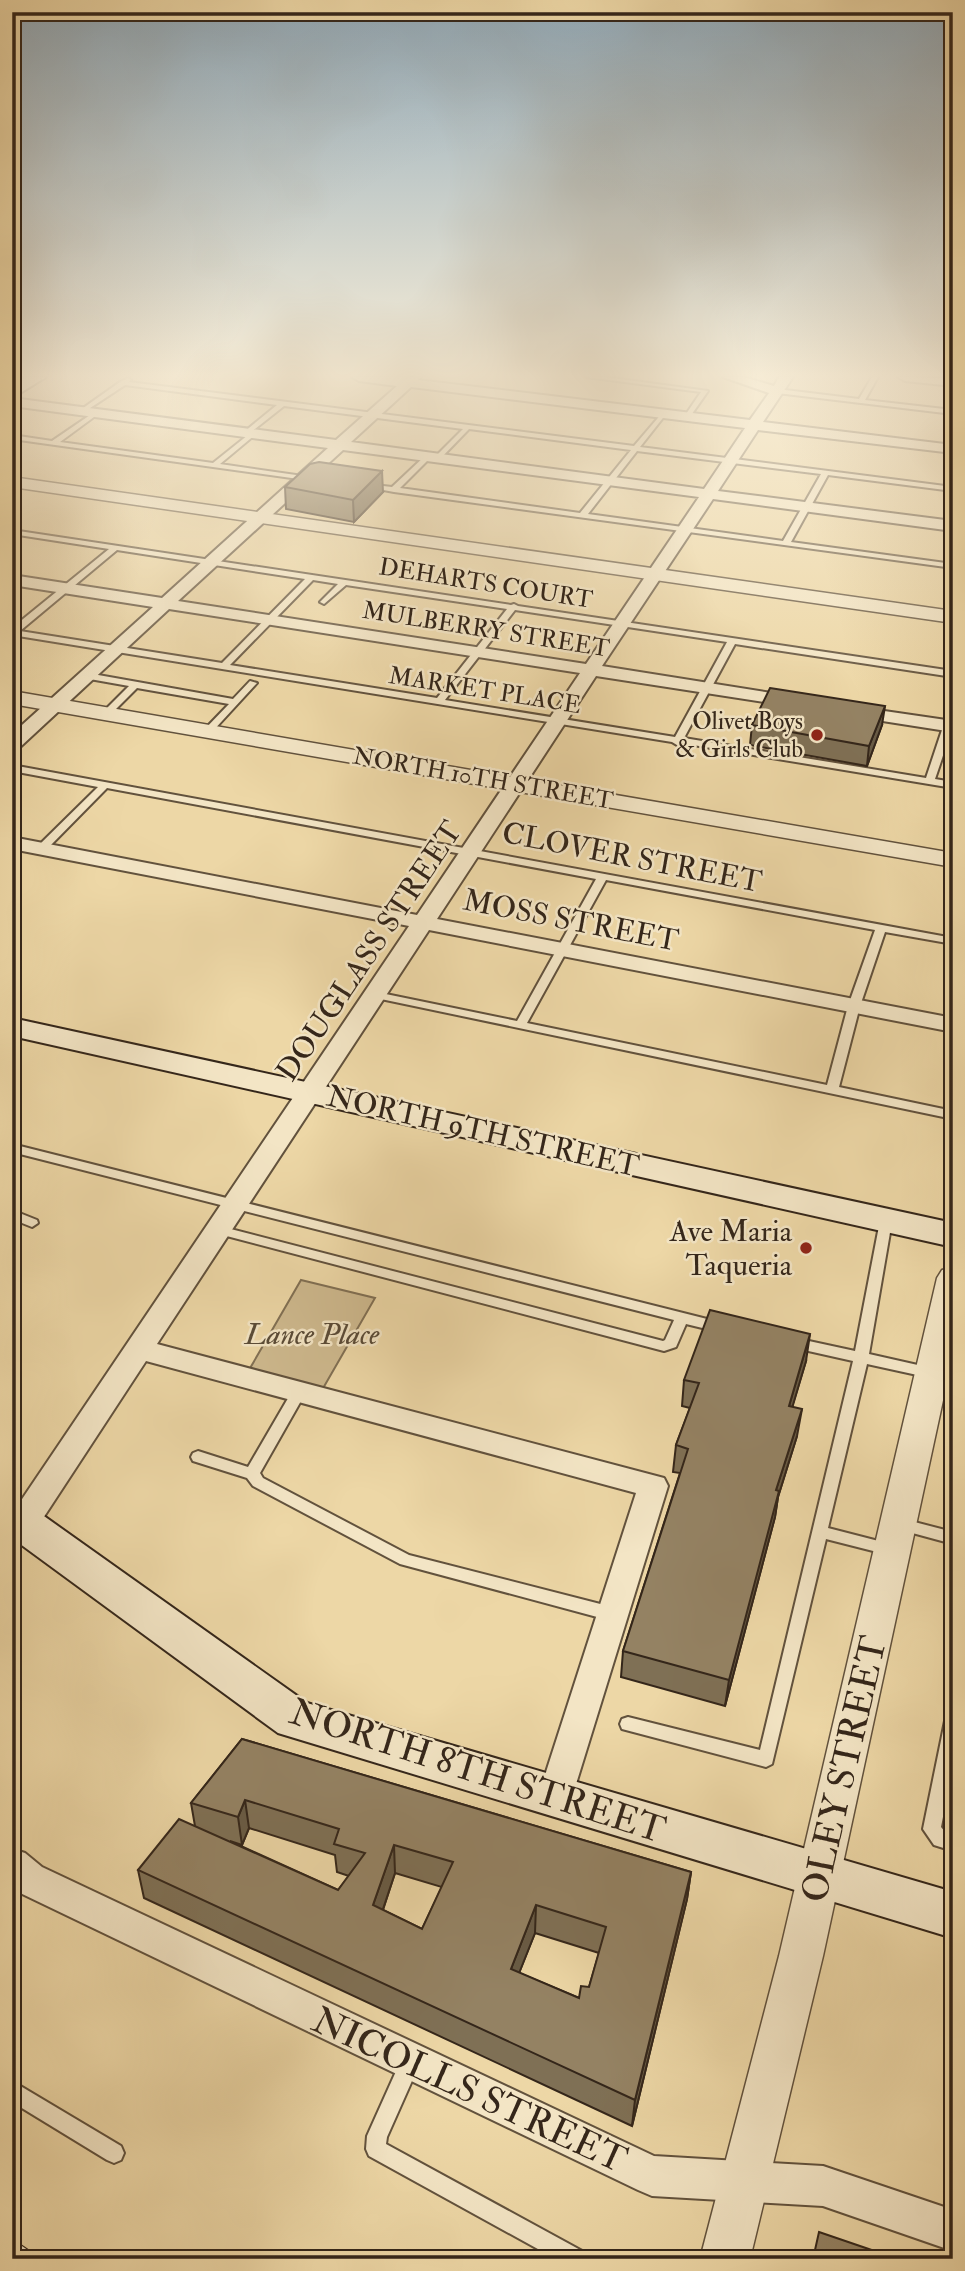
<svg xmlns="http://www.w3.org/2000/svg" width="965" height="2271" font-family="'IM FELL Double Pica',serif">
  <style>
    .green { fill: #ceb98e; stroke: #817054; stroke-width: 2 }
    .lines { fill: none; stroke-linecap: round; stroke-linejoin: round }
    .service-casing { stroke: #62523d; stroke-width: 4 }
    .minor-casing { stroke: #62523d; stroke-width: 4 }
    .tertiary-casing { stroke: #62523d; stroke-width: 3 }
    .secondary-casing { stroke: #34261a; stroke-width: 4 }
    .service { fill: #f3e5c5; fill-rule: evenodd }
    .minor { fill: #f3e5c5; fill-rule: evenodd }
    .tertiary { fill: #f3e5c5; fill-rule: evenodd }
    .secondary { fill: #f3e5c5; fill-rule: evenodd }
    .rail-casing { stroke: #34261a; stroke-width: 10 }
    .rail { stroke: #f3e5c5; stroke-width: 8; stroke-dasharray: 24; stroke-linecap: butt }
    .wall { fill: #7f7055; stroke: #34261a; stroke-width: 2; fill-rule: evenodd }
    .shaded-wall { fill: #685b45; stroke: #34261a; stroke-width: 2 }
    .building { fill: #948263; stroke: #34261a; stroke-width: 2; fill-rule: evenodd }
    .poi-dot { fill: #8f2418; stroke: #f3e5c5; stroke-width: 2.5 }
    .labels { text-anchor: middle; stroke-width: 5; stroke-linejoin: round; paint-order: stroke }
    .far-street-label { font-size: 24px; fill: #34261a; stroke: #f3e5c5 }
    .far-poi-label { font-size: 24px; fill: #34261a; stroke: #f3e5c5; text-anchor: end }
    .street-label { font-size: 30px; fill: #34261a; stroke: #f3e5c5 }
    .poi-label { font-size: 30px; fill: #34261a; stroke: #f3e5c5; text-anchor: end }
    .park-label { font-size: 30px; font-style: italic; fill: #5a4b37; stroke: #f3e5c5 }
    .near-street-label { font-size: 37px; fill: #34261a; stroke: #f3e5c5 }
  </style>
  <rect width="100%" height="100%" fill="#edd7a6"/>
  <filter id="stains"><feTurbulence type="fractalNoise" baseFrequency=".00286" numOctaves="4"/><feColorMatrix values="0 0 0 0 .2 0 0 0 0 .09 0 0 0 0 .02 0 0 0 .5 -.17"/></filter>
  <radialGradient id="worn" r=".72"><stop offset=".6" stop-color="#630" stop-opacity="0"/><stop offset="1" stop-color="#630" stop-opacity=".3"/></radialGradient>
  <!-- green -->
  <polygon class="green" points="301,1280 375,1298 322,1390 249,1370"/>
  <g class="lines">
    <!-- service casing -->
    <g class="service-casing">
      <g id="service">
        <polygon points="586,377 605,377 708,391 689,418 687,419 684,417 701,392"/>
        <polygon points="872,377 878,377 865,400 953,410 953,414 777,393 774,391 777,389 859,399"/>
        <path d="M128,378L131,380L129,382L634,446L663,412L666,414L640,447L953,487V491L828,475L791,542L953,564V568L394,492L362,486L366,484L392,487L426,455H429V459L400,488L580,513L631,450L469,429L438,461L434,459L435,457L463,429L284,406L251,432L256,434L220,464L310,477H313V481L12,439V435L52,441L96,411L99,413L98,414L60,442L213,463L248,435L244,434V432L277,405L125,385L84,412L79,411L120,382ZM637,451L821,474L783,541L588,514Z"/>
        <path d="M12,530L511,605L514,604L518,606L953,671V677L735,644L684,738L926,778L948,712L953,709V726L935,779L953,782V788L681,743L677,745L672,742L12,635V628L109,549L12,534ZM117,550L305,579L222,663L20,631ZM313,580L338,584L320,602L324,604L346,585L507,609L437,698L230,665ZM515,610L727,642L675,737L445,700Z"/>
        <polygon points="87,673 233,699 250,681 257,683 211,733 208,734 203,731 229,704 137,688 109,716 103,716 103,712 129,686 84,678 83,676"/>
        <path d="M12,765L953,938V944L885,932L860,1006L839,1087L953,1111V1119L376,998L370,995L376,992L517,1021L596,879L107,788L46,850L42,851L37,848L38,846L98,787L12,771ZM606,880L875,930L848,1006L827,1085L527,1023Z"/>
        <polygon points="12,1144 719,1322 724,1324 726,1327 724,1330 719,1332 686,1324 676,1347 664,1351 219,1234 213,1230 219,1226 663,1341 665,1340 674,1320 12,1152"/>
        <polygon points="12,1210 37,1220 38,1223 32,1227 12,1219"/>
        <polygon points="886,1217 892,1221 869,1354 931,1368 936,1369 938,1373 936,1377 931,1378 867,1364 828,1528 894,1545 897,1549 894,1553 889,1555 826,1539 772,1764 766,1767 622,1729 620,1724 622,1719 628,1717 760,1750 853,1361 795,1348 790,1347 788,1343 790,1339 795,1338 855,1351 880,1221"/>
        <polygon points="299,1387 304,1388 306,1392 260,1473 263,1478 409,1555 612,1607 618,1609 620,1614 618,1619 612,1621 400,1564 253,1486 247,1478 193,1461 191,1457 193,1453 198,1451 248,1467 294,1388"/>
        <polygon points="899,1518 953,1532 953,1544 894,1528 891,1524 894,1520"/>
        <polygon points="953,1714 953,1766 941,1827 946,1833 953,1835 953,1851 934,1845 923,1829 945,1721 947,1716"/>
        <polygon points="409,2055 416,2058 419,2065 387,2137 386,2144 584,2252 587,2259 556,2259 369,2156 366,2149 367,2136 402,2058"/>
        <polygon points="12,2081 121,2146 124,2153 121,2160 114,2163 107,2160 12,2102"/>
      </g>
    </g>
    <!-- minor casing -->
    <g class="minor-casing">
      <g id="minor">
        <path d="M352,377H421L418,380L750,420L769,393L723,377H744L774,386L779,377H793L763,422L953,445V453L758,430L718,491L953,521V531L713,499L602,666L797,697L806,702L797,707L596,676L437,919L953,1018V1032L429,930L157,1344L664,1478L668,1486L572,1797L567,1808L555,1813L543,1808L538,1797L636,1493L146,1361L34,1532L23,1535L12,1532V1514L409,926L12,849V837L417,915L580,673L169,609L19,748L12,750V734L153,607L12,585V575L162,598L328,448L12,406V398L336,440L397,386L359,381ZM411,387L745,428L704,489L351,442ZM343,450L699,497L586,664L178,601Z"/>
        <polygon points="898,377 953,378 953,386 905,381"/>
        <polygon points="850,706 953,721 953,732 844,715 841,711"/>
        <polygon points="12,1849 25,1853 42,1867 654,2156 823,2166 953,2210 953,2251 823,2206 652,2196 638,2190 16,1891 12,1887"/>
      </g>
    </g>
    <!-- tertiary casing -->
    <g class="tertiary-casing">
      <g id="tertiary">
        <polygon points="12,477 953,611 953,623 12,487"/>
        <polygon points="12,691 953,853 953,867 12,704"/>
        <polygon points="953,1267 953,1354 823,1956 750,2259 700,2259 779,1956 937,1278 942,1270"/>
      </g>
    </g>
    <!-- secondary casing -->
    <g class="secondary-casing">
      <g id="secondary">
        <polygon points="25,377 46,377 12,398 12,385"/>
        <polygon points="12,1018 953,1223 953,1247 12,1036"/>
        <polygon points="12,1500 27,1504 307,1703 953,1892 953,1938 278,1733 12,1538"/>
      </g>
    </g>
    <!-- service -->
    <use href="#service" class="service"/>
    <!-- minor -->
    <use href="#minor" class="minor"/>
    <!-- tertiary -->
    <use href="#tertiary" class="tertiary"/>
    <!-- secondary -->
    <use href="#secondary" class="secondary"/>
    <!-- rail casing -->
    <g class="rail-casing">
      <polyline id="rail" points="12,2244 34,2259"/>
    </g>
    <!-- rail -->
    <use href="#rail" class="rail"/>
  </g>
  <!-- wall -->
  <g class="wall">
    <polygon points="285,487 383,492 354,522 286,509"/>
    <polygon points="752,725 882,725 867,766 750,745"/>
    <polygon points="806,1361 792,1407 797,1436 778,1497 775,1517 725,1706 621,1677 623,1651 680,1473 673,1472 676,1445 690,1408 682,1406 684,1380"/>
    <path d="M242,1739L691,1872L687,1899L632,2126L144,1898L138,1870L195,1826L191,1803ZM249,1828L335,1855L337,1872L349,1876L338,1890L230,1841L242,1845ZM395,1873L442,1887L422,1929L383,1910ZM535,1933L599,1953L589,1987L579,1998L519,1973Z"/>
  </g>
  <!-- shaded-wall -->
  <g class="shaded-wall">
    <polygon points="382,471 383,492 354,522 353,500"/>
    <polygon points="885,706 882,725 867,766 869,746"/>
    <polygon points="810,1334 806,1361 785,1432 789,1406"/>
    <polygon points="802,1409 797,1436 778,1497 775,1517 725,1706 729,1680 776,1490"/>
    <polygon points="245,1800 249,1828 242,1845 238,1817"/>
    <polygon points="394,1845 395,1873 375,1933 373,1905"/>
    <polygon points="691,1872 687,1899 632,2126 635,2100"/>
    <polygon points="536,1905 535,1933 510,1996 511,1969"/>
  </g>
  <!-- building -->
  <g class="building">
    <polygon points="319,462 382,471 353,500 285,487 310,464"/>
    <polygon points="770,688 885,706 869,746 752,725"/>
    <polygon points="710,1310 810,1334 789,1406 802,1409 776,1490 779,1491 729,1680 623,1651 688,1449 676,1445 699,1383 684,1380"/>
    <path d="M242,1739L691,1872L635,2100L138,1870L179,1819L338,1890L365,1853L334,1844L339,1829L245,1800L238,1817L191,1803ZM394,1845L453,1862L422,1929L373,1905ZM536,1905L606,1927L589,1987L581,1986L579,1998L511,1969Z"/>
    <polygon points="819,2232 898,2259 813,2259"/>
  </g>
  <!-- sky -->
  <linearGradient id="sky" x2="0" y2="1"><stop stop-color="#91aaba"/><stop offset="0.54" stop-color="#f7edd7"/><stop offset="1" stop-color="#f7edd7" stop-opacity="0"/></linearGradient>
  <rect width="965" height="695" fill="url(#sky)"/>
  <!-- markers -->
  <g class="poi-dot">
    <circle cx="817" cy="735" r="7"/>
    <circle cx="806" cy="1248" r="7"/>
  </g>
  <g class="labels">
    <!-- far-street labels -->
    <g class="far-street-label">
      <text transform="translate(486 583) rotate(9)" y="8">DEHARTS COURT</text>
      <text transform="translate(486 629) rotate(9)" y="8">MULBERRY STREET</text>
      <text transform="translate(485 690) rotate(9)" y="8">MARKET PLACE</text>
      <text transform="translate(483 778) rotate(10)" y="8">NORTH 10TH STREET</text>
    </g>
    <!-- far-poi labels -->
    <g class="far-poi-label">
      <text x="803" y="729">Olivet Boys<tspan x="803" dy="28">&amp; Girls Club</tspan></text>
    </g>
    <!-- street labels -->
    <g class="street-label">
      <text transform="translate(632 857) rotate(11)" y="10">CLOVER STREET</text>
      <text transform="translate(571 920) rotate(11)" y="10">MOSS STREET</text>
      <text transform="translate(369 951) rotate(-56)" y="10">DOUGLASS STREET</text>
      <text transform="translate(483 1131) rotate(13)" y="10">NORTH 9TH STREET</text>
    </g>
    <!-- poi labels -->
    <g class="poi-label">
      <text x="792" y="1241">Ave Maria<tspan x="792" dy="34">Taqueria</tspan></text>
    </g>
    <!-- park labels -->
    <g class="park-label">
      <text x="312" y="1344">Lance Place</text>
    </g>
    <!-- near-street labels -->
    <g class="near-street-label">
      <text transform="translate(843 1769) rotate(-77)" y="13">OLEY STREET</text>
      <text transform="translate(478 1770) rotate(18)" y="13">NORTH 8TH STREET</text>
      <text transform="translate(470 2089) rotate(25)" y="13">NICOLLS STREET</text>
    </g>
  </g>
  <!-- margin -->
  <rect width="965" height="2271" fill="none" stroke="#edd7a6" stroke-width="42"/>
  <rect x="14" y="14" width="937" height="2243" fill="none" stroke="#34261a" stroke-width="3.5"/>
  <rect x="21" y="21" width="923" height="2229" fill="none" stroke="#34261a" stroke-width="2"/>
  <rect width="100%" height="100%" filter="url(#stains)"/>
  <rect width="100%" height="100%" fill="url(#worn)"/>
</svg>
